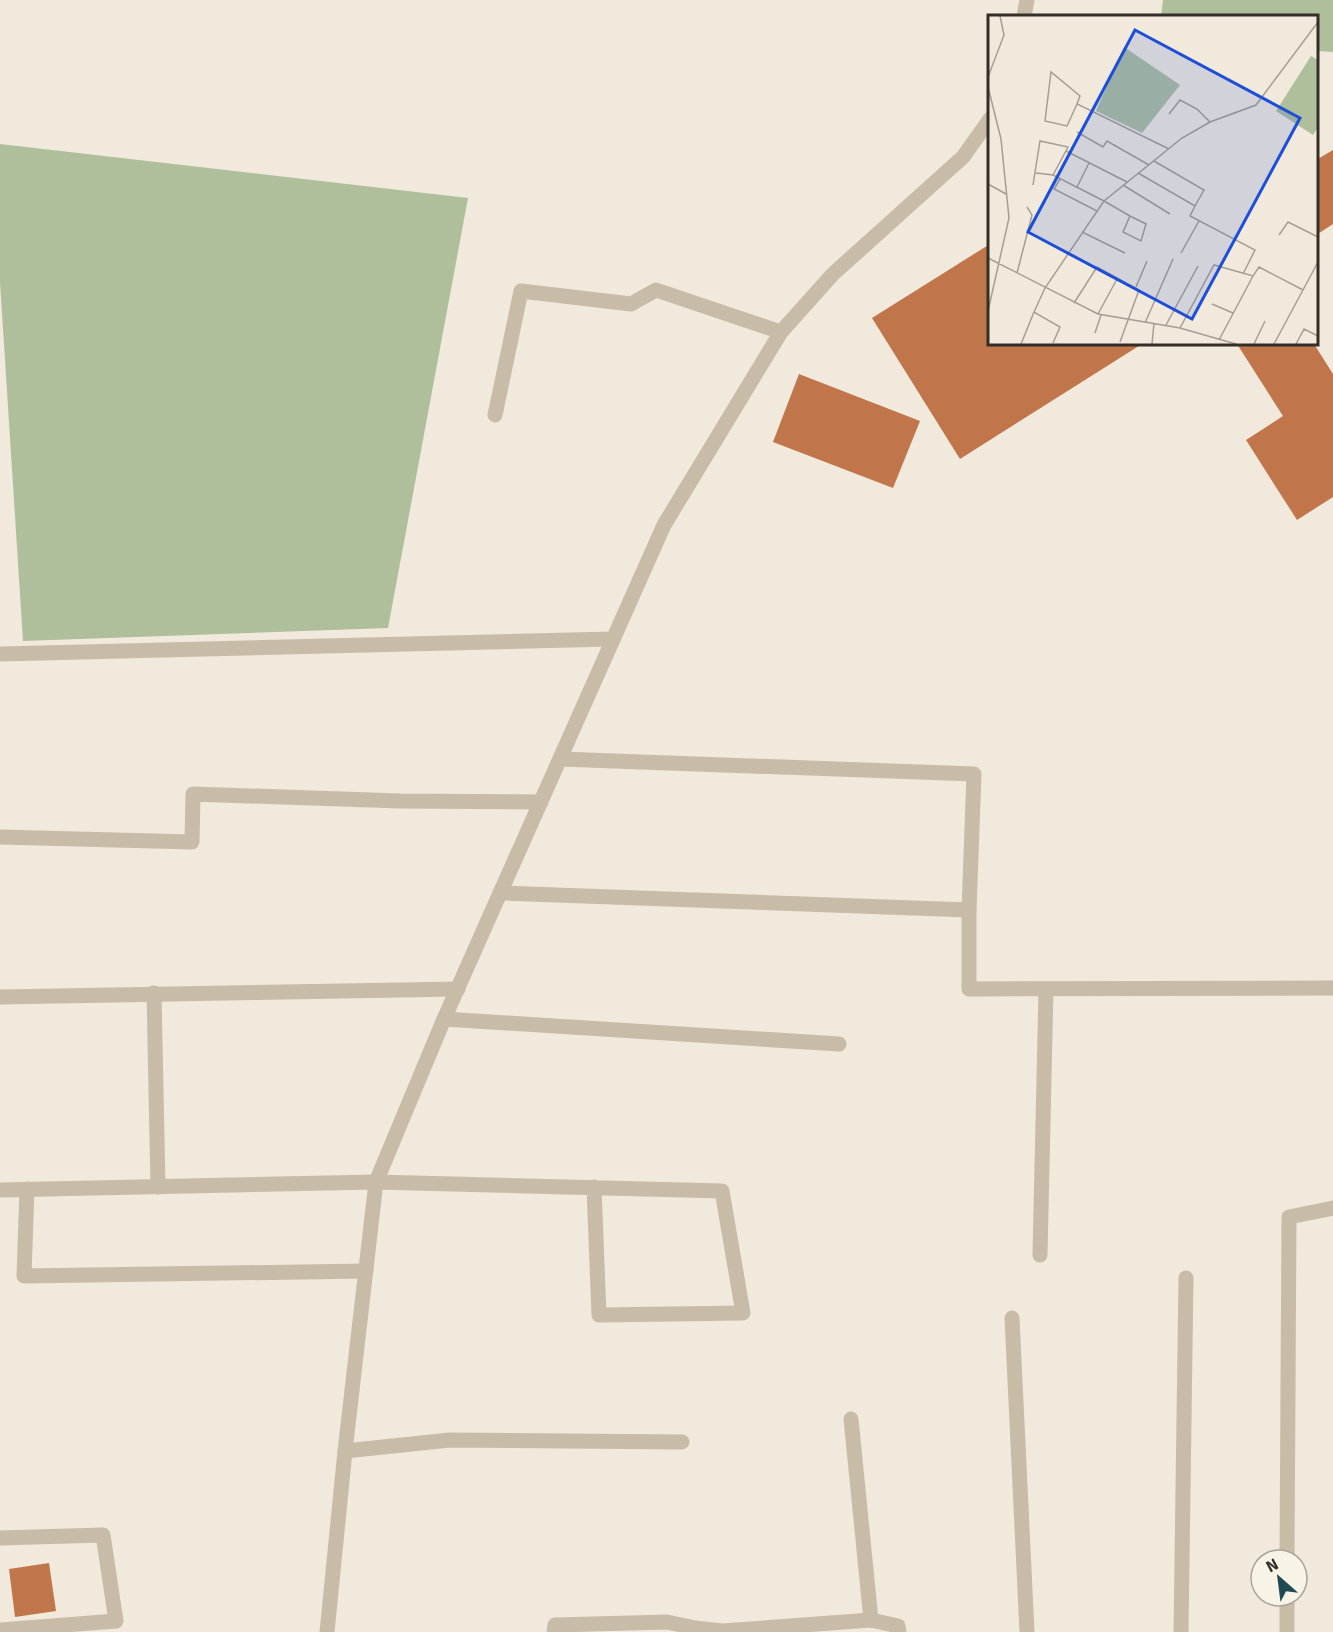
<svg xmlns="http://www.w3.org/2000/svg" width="1333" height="1632" font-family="Signika,sans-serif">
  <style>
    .green { fill: #afbf9c }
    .building { fill: #c0764a }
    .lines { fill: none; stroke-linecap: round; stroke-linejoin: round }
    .lane { stroke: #c8bba8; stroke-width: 15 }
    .street { stroke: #c8bba8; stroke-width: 15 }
    .inset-road { fill: none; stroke: #a69e93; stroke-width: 1.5 }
    .view { fill: #1d4ed8; fill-opacity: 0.15; stroke: #1d4ed8; stroke-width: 3 }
    .inset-edge { fill: none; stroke: #352e28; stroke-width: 3 }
  </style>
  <rect width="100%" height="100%" fill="#f1e9db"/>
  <!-- green -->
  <g class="green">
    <polygon points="1163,0 1333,0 1333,52 1317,51 1316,16 1161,16"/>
    <polygon points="0,144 468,198 388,628 23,641 0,282"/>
  </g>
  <!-- building -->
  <g class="building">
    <polygon points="1333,150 1333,224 1316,235 1316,160"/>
    <polygon points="990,244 990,344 1142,344 960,459 872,318"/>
    <polygon points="1237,344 1314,344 1333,374 1333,497 1297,520 1246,440 1283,416"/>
    <polygon points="799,374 920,421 893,488 773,442"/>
    <polygon points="49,1563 56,1611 15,1617 9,1569"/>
  </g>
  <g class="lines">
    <!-- lane -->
    <polyline class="lane" points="0,1538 103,1535 116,1621 0,1630"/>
    <!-- street -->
    <g class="street">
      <polyline points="1024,16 1027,0"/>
      <polyline points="495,415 521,291 631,304 656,290 781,332"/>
      <polyline points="0,654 613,639"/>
      <polyline points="0,837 192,842 193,794 400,801 541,802"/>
      <polyline points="500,893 969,910 974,774 560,759"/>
      <polyline points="969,910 969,989 1333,988"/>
      <polyline points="154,993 158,1187"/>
      <polyline points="0,997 458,989"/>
      <polyline points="444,1019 839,1044"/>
      <polyline points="27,1189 24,1276 366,1271"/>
      <polyline points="0,1190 376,1182 722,1191 743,1313 599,1315 594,1187"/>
      <polyline points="1040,1255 1046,989"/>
      <polyline points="1012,1318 1027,1632"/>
      <polyline points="851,1419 871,1620"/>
      <polyline points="345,1451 450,1440 682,1442"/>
      <polyline points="1287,1560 1289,1217 1333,1208"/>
      <polyline points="327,1632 345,1451 376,1182 444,1019 664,525 781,332 833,274 963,157 990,119"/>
      <polyline points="554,1632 555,1625 667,1622 695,1628 722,1631 871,1620 898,1626 899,1632"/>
      <polyline points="1181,1632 1186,1278"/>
      <polyline points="1287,1632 1287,1596"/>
    </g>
  </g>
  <!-- overview -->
  <g transform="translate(988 15)">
    <rect width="330" height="330" fill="#f1e9db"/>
    <path d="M136,32L192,70L154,118L108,96ZM323,41L330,45V112L325,120L288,96Z" fill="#afbf9c"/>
    <path class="inset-road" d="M0,62L16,20L12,1M0,72L13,124L21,203L0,296M89,89L79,111L57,106L63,57L92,81L89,89L181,134M181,99L192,85L209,94L222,107M89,117L115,132L119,126L161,150M78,136L139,167M48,158L65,160L116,186L142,201L158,209L153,226L135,217L142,201M150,158L207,191L216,175L166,146M72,164L66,174L109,196M0,169L18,179M45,170L52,126L80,132L65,160M135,170L182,199M89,172L101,148M207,191L202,201L267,235L255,259M94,217L137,238M291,220L300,207L330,222M193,238L211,206M0,243L110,299L192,313L248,329M29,258L44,200L39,192M148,272L159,246M86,288L109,252L151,275L132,327M224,289L245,298M46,297L57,273L116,186L194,123L222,107L268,90L330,7M110,299L129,264M157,308L185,244M178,310L210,251M192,313L226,250L265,261L271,252L315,275M107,318L113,300M231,325L265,261M33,329L46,297L72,312L65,328M164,329L166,308M266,329L277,306M286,329L330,247M308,329L316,314L330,321"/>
    <path class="view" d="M147,15L312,103L204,304L40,217Z"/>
    <rect width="330" height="330" class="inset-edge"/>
  </g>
  <!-- north arrow -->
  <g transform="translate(1279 1578) rotate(332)"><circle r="28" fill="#f8f3e7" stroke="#aaa49b" stroke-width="1.5"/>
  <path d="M0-4.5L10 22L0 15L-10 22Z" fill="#1f4a55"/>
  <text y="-9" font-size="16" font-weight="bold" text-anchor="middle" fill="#352e28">N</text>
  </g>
</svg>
